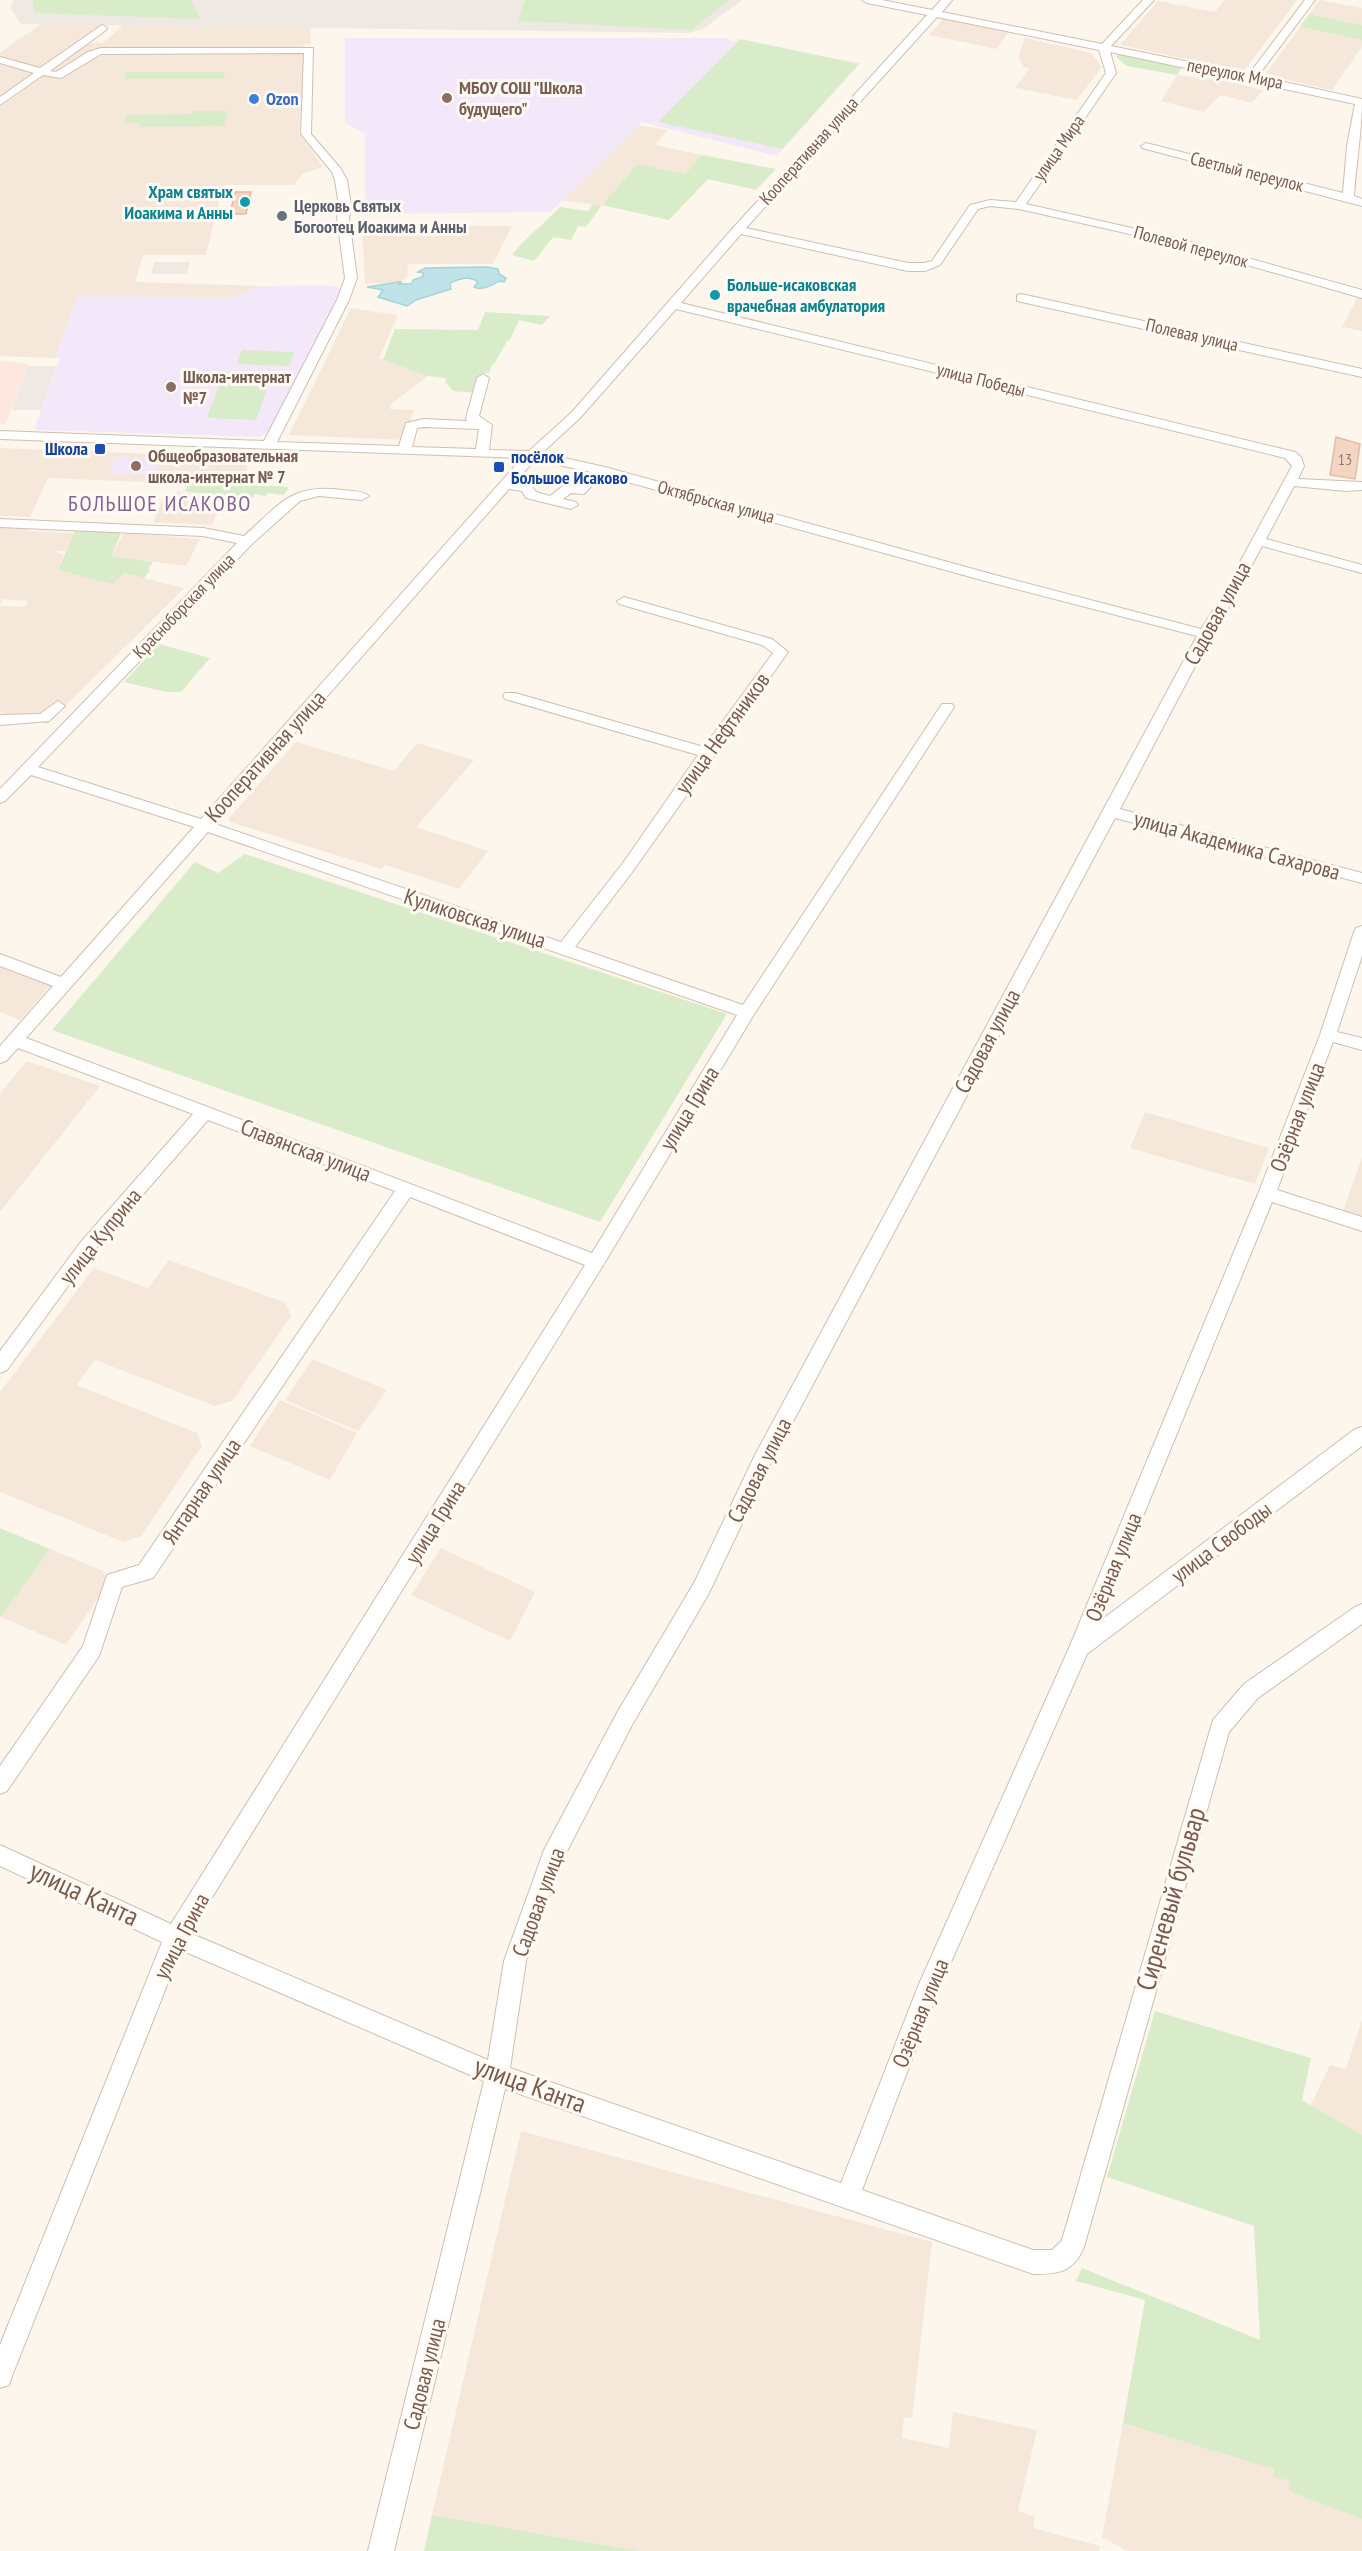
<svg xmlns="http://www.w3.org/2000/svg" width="1362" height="2551" font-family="'PT Sans Narrow',sans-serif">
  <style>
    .residential { fill: #f5e8da }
    .commercial { fill: #fde8e0 }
    .industrial { fill: #efe9e4 }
    .education { fill: #f3e8fa }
    .green { fill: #d8ecc9 }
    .water { fill: #bfe3e8; stroke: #a5d3da; stroke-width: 1.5 }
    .building { fill: #f3d5c3; stroke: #e6bba3; stroke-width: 1.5 }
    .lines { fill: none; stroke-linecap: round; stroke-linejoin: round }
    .minor-casing { stroke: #d1beb0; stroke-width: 2 }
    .minor { fill: #fff; fill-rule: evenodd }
    .education-dot { fill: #8d6e63; stroke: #fffaf3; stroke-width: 2 }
    .shop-dot { fill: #3f7fe0; stroke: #fffaf3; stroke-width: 2 }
    .culture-dot { fill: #0f9aa8; stroke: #fffaf3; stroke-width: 2 }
    .worship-dot { fill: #6b7280; stroke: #fffaf3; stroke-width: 2 }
    .transit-dot { fill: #1a4fb4; stroke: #fffaf3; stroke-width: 2 }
    .labels { text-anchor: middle; stroke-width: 6; stroke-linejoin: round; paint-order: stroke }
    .far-number-label { font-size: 16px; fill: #987a6a }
    .far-street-label { font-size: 18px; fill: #7a5c4d; stroke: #fffaf3 }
    .far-education-label { font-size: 18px; font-weight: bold; fill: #785e54; stroke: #fffaf3; text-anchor: start }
    .far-shop-label { font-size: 18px; font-weight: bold; fill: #366cbe; stroke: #fffaf3; text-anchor: start }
    .far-culture-label { font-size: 18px; font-weight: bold; fill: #0d838f; stroke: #fffaf3; text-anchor: end }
    .far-worship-label { font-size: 18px; font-weight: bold; fill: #5b616d; stroke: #fffaf3; text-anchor: start }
    .far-transit-label { font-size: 18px; font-weight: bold; fill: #164399; stroke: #fffaf3; text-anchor: end }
    .far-quarter-label { font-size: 22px; letter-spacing: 1.5px; fill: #846695; stroke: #fffaf3 }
    .street-label { font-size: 22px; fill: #7a5c4d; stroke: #fffaf3 }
    .near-street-label { font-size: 27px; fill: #7a5c4d; stroke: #fffaf3 }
  </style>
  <rect width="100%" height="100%" fill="#fdf6ec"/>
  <!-- residential -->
  <g class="residential">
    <polygon points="1224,0 1297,0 1244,71 1120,45 1158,1 1215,12"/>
    <polygon points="1320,0 1362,8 1362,25 1309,14"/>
    <polygon points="944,18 1009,31 997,49 929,35"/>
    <polygon points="41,24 101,25 42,68 0,57 0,53"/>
    <polygon points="123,25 310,27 311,44 303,45 305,52 299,133 323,167 302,174 294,185 223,185 206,255 143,255 135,282 264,286 230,298 78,296 55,358 0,356 0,107 81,49 90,43 103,43"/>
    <polygon points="1300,27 1362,40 1362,47 1332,90 1265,75"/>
    <polygon points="1025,38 1091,53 1102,67 1077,100 1015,88 1029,68 1024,67 1018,57"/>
    <polygon points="0,62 36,72 0,99"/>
    <polygon points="1177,75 1231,82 1263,90 1252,103 1220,95 1204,112 1161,101"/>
    <polygon points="639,125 668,130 655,145 702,155 685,174 637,164 601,206 561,200"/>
    <polygon points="362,225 512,226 493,264 408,264 407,277 399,282 365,284"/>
    <polygon points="1362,295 1362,331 1342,327 1358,296"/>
    <polygon points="351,308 398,315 379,358 428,376 390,405 390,409 414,410 405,440 289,435"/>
    <polygon points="0,448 180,455 250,457 243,481 172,478 170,483 48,478 30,517 11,516 0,516"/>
    <polygon points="177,491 182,492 227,498 211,525 153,522 164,496 175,496"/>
    <polygon points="0,524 30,526 29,531 74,533 66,551 52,551 64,554 58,570 124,573 184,588 47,724 0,712 0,606 25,607 28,601 3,599 0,604"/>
    <polygon points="128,533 200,539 186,566 111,556 123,534"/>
    <polygon points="296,742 394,771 417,743 474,760 416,827 488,851 459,889 385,865 381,869 230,822 229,818"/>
    <polygon points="0,961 53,983 20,1020 0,1012"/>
    <polygon points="27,1061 100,1086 0,1212 0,1093"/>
    <polygon points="1145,1112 1269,1148 1255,1184 1130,1148"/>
    <polygon points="1362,1158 1362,1219 1342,1214"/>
    <polygon points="169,1260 286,1303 291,1316 232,1401 215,1406 95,1360 77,1385 197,1433 202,1446 141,1536 123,1542 0,1492 0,1392 94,1268 148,1288"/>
    <polygon points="312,1359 387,1390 358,1431 285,1400"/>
    <polygon points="280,1400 357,1433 330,1480 250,1446"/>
    <polygon points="441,1548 535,1592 510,1641 411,1595"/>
    <polygon points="50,1549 103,1571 107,1585 66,1645 1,1617"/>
    <polygon points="1362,2020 1362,2135 1311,2105 1330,2065 1346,2069"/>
    <polygon points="521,2131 932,2242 912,2418 904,2417 902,2438 949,2448 953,2412 1037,2430 1018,2511 1035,2517 1033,2528 1100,2546 1099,2551 639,2551 432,2515"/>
    <polygon points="1123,2423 1275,2469 1290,2481 1293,2493 1362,2519 1362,2551 1127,2551 1102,2537"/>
  </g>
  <!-- commercial -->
  <polygon class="commercial" points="0,360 29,364 6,424 0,424"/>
  <!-- industrial -->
  <g class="industrial">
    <polygon points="14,0 742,0 703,29 689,33 23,24 20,23 10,8"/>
    <polygon points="154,262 190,262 187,274 151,274"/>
    <polygon points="28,366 57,366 41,410 12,410"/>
  </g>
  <!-- education -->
  <g class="education">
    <polygon points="345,38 729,38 728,40 737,42 860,63 777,156 642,122 550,212 365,214 365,134 345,123"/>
    <polygon points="326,285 342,288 273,426 260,437 37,430 35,427 60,359 55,358 78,296 230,298 264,286"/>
    <polygon points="115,457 162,459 156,475 109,474"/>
  </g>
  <!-- green -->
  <g class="green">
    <polygon points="33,0 191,0 200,19 35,13"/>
    <polygon points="525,0 729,0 692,30 518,21"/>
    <polygon points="1309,14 1362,25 1362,40 1300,27"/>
    <polygon points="740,39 859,64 782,149 658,122"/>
    <polygon points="1120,52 1183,66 1177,75 1127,66 1116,57"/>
    <polygon points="126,72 225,72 224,79 124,79"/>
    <polygon points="193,111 228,111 224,126 139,127 140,123 124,123 126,115 192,114"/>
    <polygon points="702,155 776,169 756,190 708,179 669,220 602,205 637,164 685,174"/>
    <path d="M592,205L601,206L586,227L578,226L571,240L553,237L534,261L512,255C526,237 544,224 560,207L588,211Z"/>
    <polygon points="485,312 550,316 542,325 519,320 510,340 508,340 494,364 492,364 489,373 482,373 476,393 453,391 445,382 446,378 428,376 383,360 395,329 478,330"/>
    <polygon points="242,350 294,352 289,366 237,364"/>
    <polygon points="224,372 272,374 256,420 207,418"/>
    <polygon points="191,480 289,487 284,495 268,493 265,496 255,494 249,502 185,491"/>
    <polygon points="75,531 121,533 111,556 153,562 148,569 150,570 144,578 124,573 113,584 58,570"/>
    <polygon points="159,644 210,658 181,692 166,692 124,682"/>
    <polygon points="245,854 727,1014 600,1222 52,1030 195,862 218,873"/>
    <polygon points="0,1528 50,1549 1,1617 0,1617"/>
    <polygon points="1155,2011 1311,2058 1302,2100 1362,2135 1362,2519 1293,2493 1289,2490 1290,2481 1274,2477 1274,2469 1123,2423 1145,2300 1076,2281 1082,2268 1260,2340 1254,2226 1107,2177"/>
    <polygon points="432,2515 639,2551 424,2551"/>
  </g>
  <!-- water -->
  <path class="water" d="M486,267L498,269L499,274L506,278L504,282L499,281C492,286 480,291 474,287L478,282C469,275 460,279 450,283L451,289L416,300L407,306L378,297L383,290L367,287L399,282H401L399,284H412L413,280L422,277L424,273L418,272L425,268Z"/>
  <!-- building -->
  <g class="building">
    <polygon points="235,192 251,192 246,214 230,214"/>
    <polygon points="1336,437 1360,444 1355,479 1330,475"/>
  </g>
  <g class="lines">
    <!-- minor casing -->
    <g class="minor-casing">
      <g id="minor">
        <path d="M862,0H882L932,10L941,0H952L942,12L1102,44L1143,0H1154L1111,46L1249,74L1305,0H1315L1258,76L1362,99C1362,131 1356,164 1354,196L1362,199V206L1142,148L1141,146L1146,143L1343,193L1347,146L1355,104L1110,52L1116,73L1026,204L1180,239L1362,290V298L1174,244L1019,209L990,206L978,209L940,265L925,271H908L741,234L681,303L1295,452L1301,457L1304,466L1298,479L1362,482V490L1346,491L1294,486L1266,539L1362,565V573L1262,546L1233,601L1212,634L1120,809L1362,873V883L1115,818L770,1465L708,1595L632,1725L562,1861L526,1961L510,2068L841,2183L919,1984L1069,1648L1258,1194L1320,1035L1354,932L1356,928L1362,926V956L1337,1032L1362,1038V1050L1333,1042L1277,1190L1362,1217V1231L1272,1202L1100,1621L1355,1429L1362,1427V1446L1087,1654L937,1994L862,2190L1033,2250H1052L1062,2240L1213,1720L1244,1684L1355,1607L1362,1604V1624L1258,1698L1229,1732L1084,2247C1073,2273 1058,2274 1033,2274L505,2089L394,2551H368L484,2081L181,1950L12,2376L9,2385L0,2388V2345L162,1942L0,1866V1845L171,1924L585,1265L410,1197L153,1578L122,1587L99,1656L7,1791L0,1794V1766L83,1646L107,1575L139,1565L395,1191L208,1120L92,1253L7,1370L0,1373V1351L80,1243L193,1114L18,1048L6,1061L0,1063V1046L53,986L0,966V954L61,977L194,827L31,775L5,801L0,803V789L237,543L203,536L0,527V519L203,528L244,536C279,505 291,483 342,490C350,491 362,490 369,496L362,500L319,496L300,501L252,544L38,767L201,819L522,458L0,439V431L264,441L337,300L345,278L337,218L339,206L335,180L332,172L301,134L304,53L101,54L61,78L43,75L0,105V97L34,73L0,63V57L40,68L102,25L107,28L106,30L50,71L56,72L88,52L101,48H313L311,134L341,169L347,180L351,206L349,218L357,278L349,300L277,442L399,446L406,423L424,419L467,421L466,418L477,378L483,374L489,378L479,416L492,425L489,450L529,451L572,412L733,228L927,15L867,3ZM937,17L1099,50L1106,73L1016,202L990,200L970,205L932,261L924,263H908L746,228ZM676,309L1285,458L1292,466L1219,601L1201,629L995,575L605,467L542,453L580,418ZM424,427L479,429L476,449L412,447L417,428ZM535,460L591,472L577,486L564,485L550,496L536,492L531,485L515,482ZM602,475L985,581L1197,636L755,1455L694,1583L618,1711L544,1850L504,1961L488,2060L190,1933L602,1267L753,1016L954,707L952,704H942L743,1005L575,947L633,871L788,652L772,639L624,597L617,601L619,604L762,645L773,653L704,747L515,693H505L503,696L505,699L698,755L623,863L561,942L215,824L509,489L522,491L526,498L571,509L578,505L576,502L563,499L571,493L584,494ZM208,832L737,1015L592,1253L26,1038Z"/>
        <polygon points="1021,294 1362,369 1362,377 1017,301 1017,295"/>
        <polygon points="58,701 65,706 49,721 0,725 0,715 40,714"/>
      </g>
    </g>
    <!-- minor -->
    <use href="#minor" class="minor"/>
  </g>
  <!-- markers -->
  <g class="education-dot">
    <circle cx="447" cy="98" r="6"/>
    <circle cx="171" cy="387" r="6"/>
    <circle cx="136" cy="466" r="6"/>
  </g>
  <circle class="shop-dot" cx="254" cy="99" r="6"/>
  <g class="culture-dot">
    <circle cx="245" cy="202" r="6"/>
    <circle cx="715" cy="295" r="6"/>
  </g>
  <circle class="worship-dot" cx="282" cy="216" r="6"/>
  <g class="transit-dot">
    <rect x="94" y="443" width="12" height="12" rx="3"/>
    <rect x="493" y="461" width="12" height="12" rx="3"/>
  </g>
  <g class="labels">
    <!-- far-number labels -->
    <g class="far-number-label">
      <text x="1345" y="465">13</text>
    </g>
    <!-- far-street labels -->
    <g class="far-street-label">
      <text transform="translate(1235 74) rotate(11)" y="6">переулок Мира</text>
      <text transform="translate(1059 148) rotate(-55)" y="6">улица Мира</text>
      <text transform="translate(809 151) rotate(-48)" y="6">Кооперативная улица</text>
      <text transform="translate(1247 172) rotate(14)" y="6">Светлый переулок</text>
      <text transform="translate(1191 247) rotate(15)" y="6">Полевой переулок</text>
      <text transform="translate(1192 335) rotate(13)" y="6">Полевая улица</text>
      <text transform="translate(981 380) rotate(14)" y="6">улица Победы</text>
      <text transform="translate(716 502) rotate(15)" y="6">Октябрьская улица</text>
      <text transform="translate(184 606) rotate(-46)" y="6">Красноборская улица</text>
    </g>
    <!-- far-education labels -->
    <g class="far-education-label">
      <text x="459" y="94">МБОУ СОШ "Школа<tspan x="459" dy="21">будущего"</tspan></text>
      <text x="183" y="383">Школа-интернат<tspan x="183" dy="21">№7</tspan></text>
      <text x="148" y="462">Общеобразовательная<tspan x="148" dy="21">школа-интернат № 7</tspan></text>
    </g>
    <!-- far-shop labels -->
    <g class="far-shop-label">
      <text x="266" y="105">Ozon</text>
    </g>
    <!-- far-culture labels -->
    <g class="far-culture-label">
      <text x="233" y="198">Храм святых<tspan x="233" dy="21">Иоакима и Анны</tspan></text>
      <text x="727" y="291" text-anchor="start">Больше-исаковская<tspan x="727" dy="21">врачебная амбулатория</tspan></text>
    </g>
    <!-- far-worship labels -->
    <g class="far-worship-label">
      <text x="294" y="212">Церковь Святых<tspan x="294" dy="21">Богоотец Иоакима и Анны</tspan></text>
    </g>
    <!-- far-transit labels -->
    <g class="far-transit-label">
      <text x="88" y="455">Школа</text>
      <text x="511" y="463" text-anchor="start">посёлок<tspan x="511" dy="21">Большое Исаково</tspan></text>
    </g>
    <!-- far-quarter labels -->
    <g class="far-quarter-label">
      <text x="160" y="511">БОЛЬШОЕ ИСАКОВО</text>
    </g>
    <!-- street labels -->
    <g class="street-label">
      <text transform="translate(1217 613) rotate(-61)" y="8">Садовая улица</text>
      <text transform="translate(722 733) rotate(-54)" y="8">улица Нефтяников</text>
      <text transform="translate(265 756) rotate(-48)" y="8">Кооперативная улица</text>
      <text transform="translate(1237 845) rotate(15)" y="8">улица Академика Сахарова</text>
      <text transform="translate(475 918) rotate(18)" y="8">Куликовская улица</text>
      <text transform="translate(987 1041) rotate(-62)" y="8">Садовая улица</text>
      <text transform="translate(689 1108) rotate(-59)" y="8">улица Грина</text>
      <text transform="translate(1297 1117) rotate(-69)" y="8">Озёрная улица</text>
      <text transform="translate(306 1150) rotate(21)" y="8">Славянская улица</text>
      <text transform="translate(100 1236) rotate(-51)" y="8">улица Куприна</text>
      <text transform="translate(759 1470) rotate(-63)" y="8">Садовая улица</text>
      <text transform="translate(201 1491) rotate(-56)" y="8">Янтарная улица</text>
      <text transform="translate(435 1522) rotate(-58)" y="8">улица Грина</text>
      <text transform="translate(1221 1542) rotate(-37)" y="8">улица Свободы</text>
      <text transform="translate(1113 1567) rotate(-68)" y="8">Озёрная улица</text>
      <text transform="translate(538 1902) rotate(-70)" y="8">Садовая улица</text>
      <text transform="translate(181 1936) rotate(-62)" y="8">улица Грина</text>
      <text transform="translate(920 2013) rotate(-68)" y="8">Озёрная улица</text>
      <text transform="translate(424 2374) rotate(-76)" y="8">Садовая улица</text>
    </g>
    <!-- near-street labels -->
    <g class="near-street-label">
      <text transform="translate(84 1894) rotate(25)" y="9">улица Канта</text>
      <text transform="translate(1171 1899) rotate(-74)" y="9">Сиреневый бульвар</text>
      <text transform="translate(530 2085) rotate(20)" y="9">улица Канта</text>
    </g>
  </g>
</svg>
